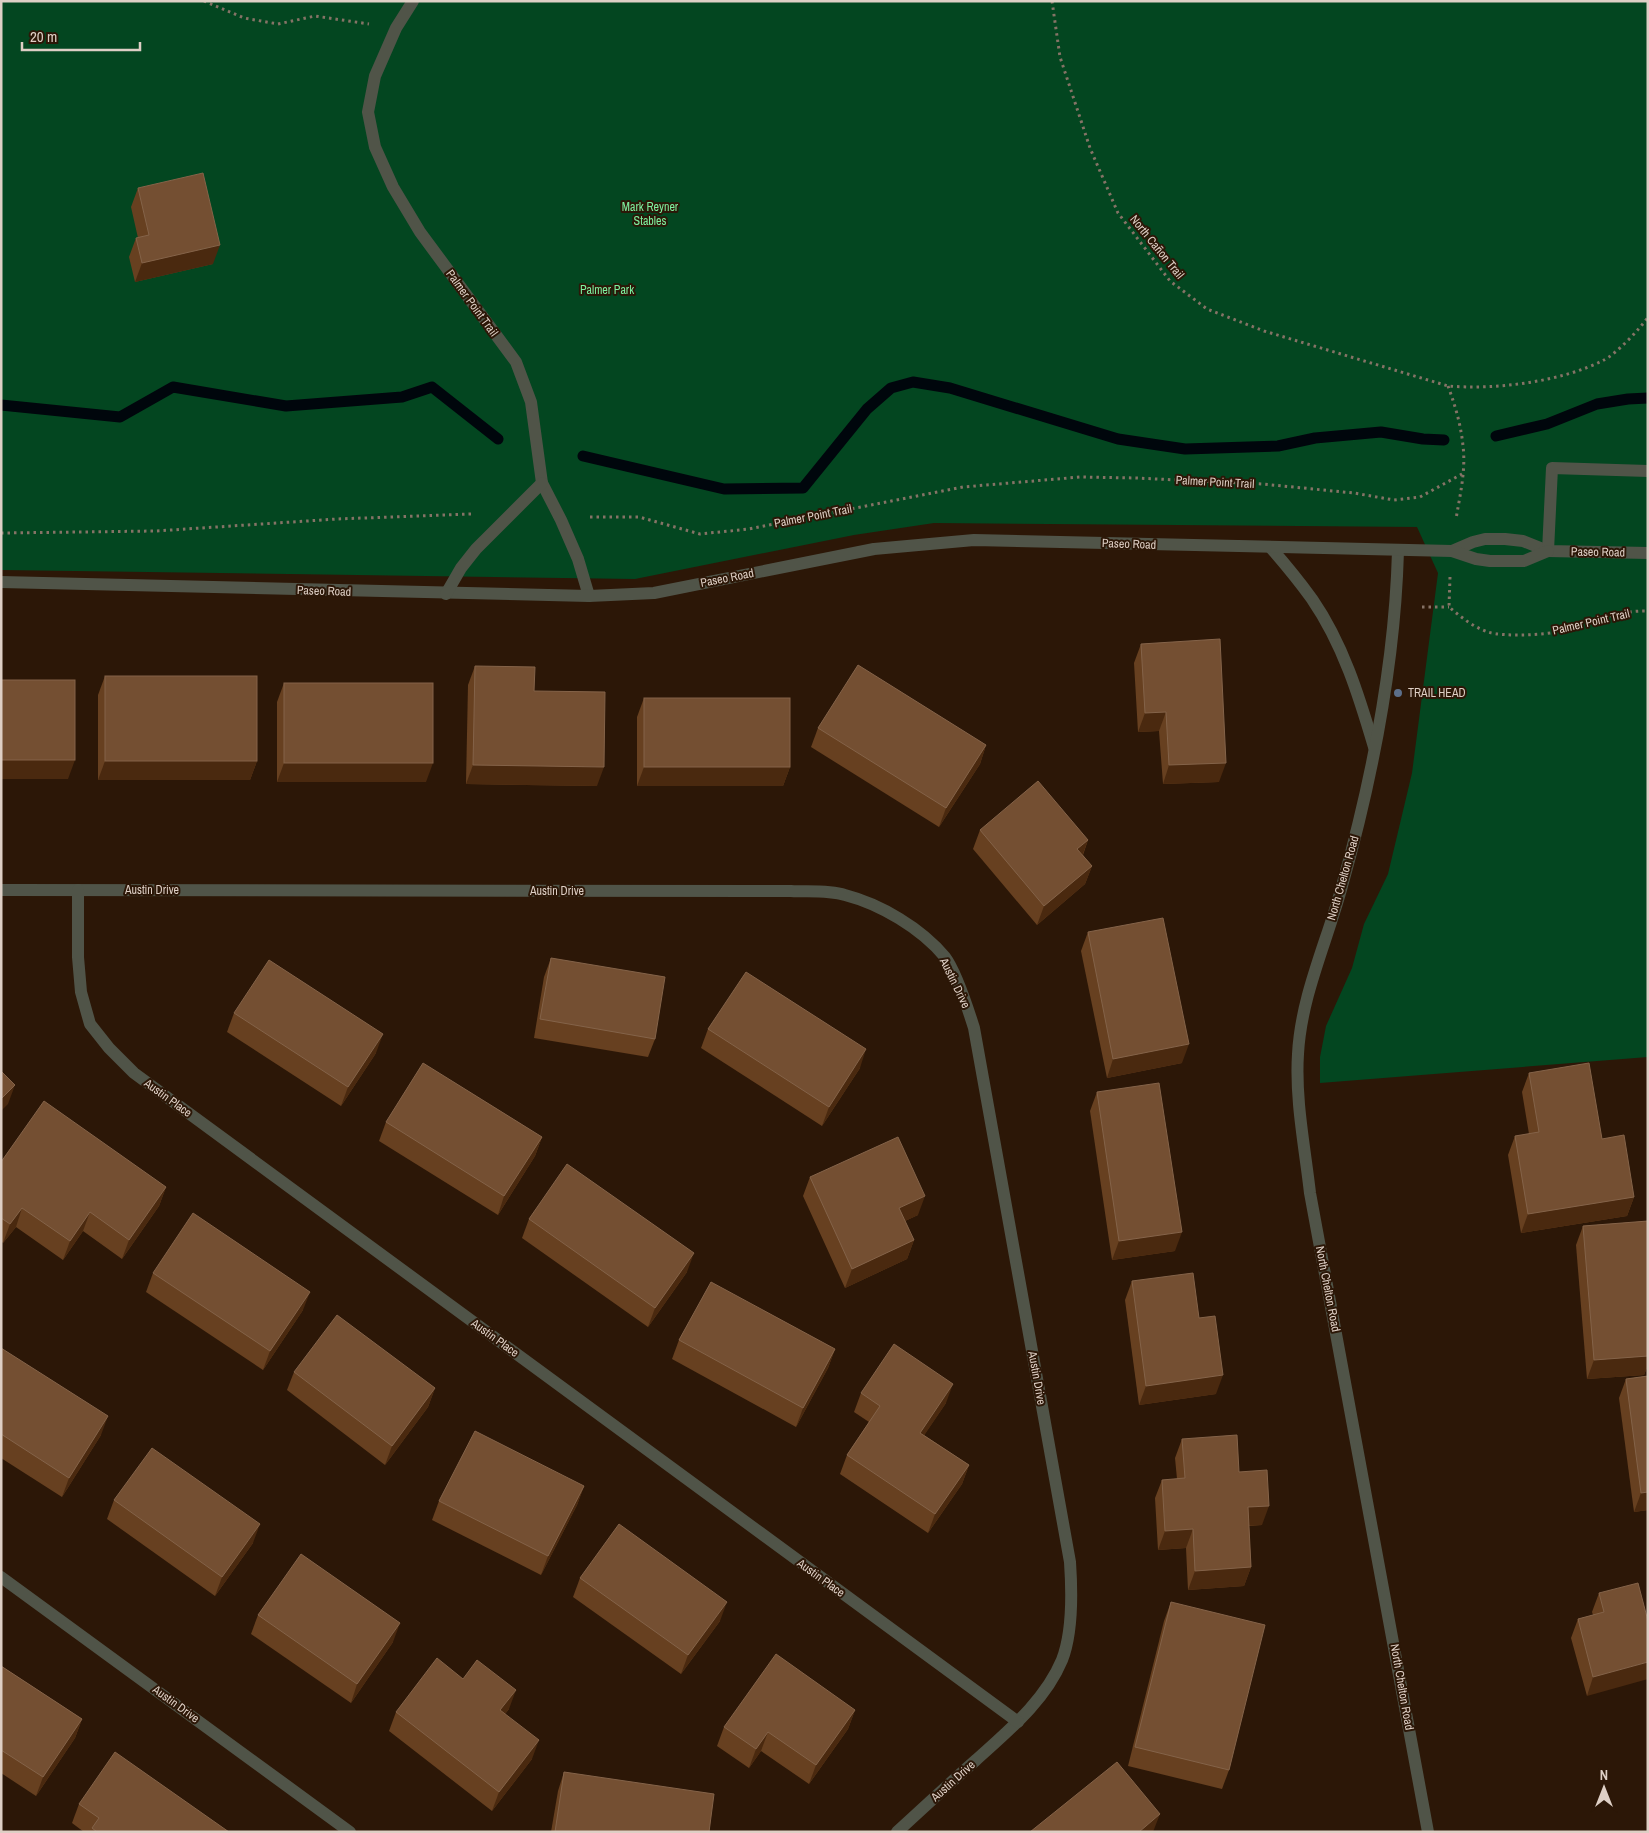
<svg xmlns="http://www.w3.org/2000/svg" width="1649" height="1833" font-family="'Archivo Narrow',sans-serif">
  <style>
    .green { fill: #034620 }
    .lines { fill: none; stroke-linecap: round; stroke-linejoin: round }
    .stream { stroke: #00060c; stroke-width: 11 }
    .path { stroke: #857366; stroke-width: 3; stroke-dasharray: 2.5 4; stroke-linecap: butt }
    .minor { stroke: #505448; stroke-width: 12 }
    .wall { fill: #674020 }
    .shaded-wall { fill: #4a290f }
    .building { fill: #744f32; stroke: #846349 }
    .service-dot { fill: #5c6f8a; stroke: #2c1707; stroke-width: 2 }
    .labels { text-anchor: middle; stroke-width: 4; stroke-linejoin: round; paint-order: stroke }
    .park-label { font-size: 12px; fill: #7ef09f; stroke: #2c1707 }
    .street-label { font-size: 12px; fill: #decfc5; stroke: #2c1707 }
    .poi-label { font-size: 12px; fill: #decfc5; stroke: #2c1707; text-anchor: start }
  </style>
  <rect width="100%" height="100%" fill="#2c1707"/>
  <!-- green -->
  <polygon class="green" points="1,1 1648,1 1648,1057 1320,1083 1320,1057 1326,1026 1352,968 1364,924 1388,874 1412,773 1438,573 1417,527 934,523 854,535 635,579 1,570"/>
  <g class="lines">
    <!-- stream -->
    <g class="stream">
      <polyline points="1,405 120,417 173,387 286,406 402,397 432,387 498,439"/>
      <polyline points="1496,436 1547,424 1597,404 1628,399 1648,398"/>
      <polyline points="583,456 724,489 803,488 867,409 891,388 913,382 950,388 1118,439 1185,449 1278,446 1315,438 1381,432 1423,439 1444,440"/>
    </g>
    <!-- path -->
    <g class="path">
      <polyline points="204,1 244,18 278,24 315,16 369,24"/>
      <path d="M1052,1L1060,57L1090,148L1118,213L1170,281L1207,309L1264,331L1448,386C1495,390 1561,382 1604,360C1616,354 1640,329 1648,317"/>
      <path d="M1448,386C1455,405 1461,425 1463,446C1466,470 1460,495 1456,519"/>
      <polyline points="590,517 639,517 700,534 749,529 963,487 1080,477 1136,478 1262,484 1354,493 1394,500 1420,497 1462,474"/>
      <polyline points="1,533 156,531 337,519 471,514"/>
      <path d="M1450,577L1449,607C1461,617 1473,627 1488,632C1503,637 1546,635 1561,631C1590,623 1618,610 1648,611"/>
      <polyline points="1422,607 1449,607"/>
    </g>
    <!-- minor -->
    <g class="minor">
      <polyline points="413,1 396,28 375,76 368,112 375,147 393,187 420,232 516,362 531,402 542,483 561,520 578,559 589,596"/>
      <path d="M1271,548C1285,564 1299,581 1312,599C1343,644 1359,696 1374,747"/>
      <path d="M1398,551C1395,663 1372,779 1342,886C1327,942 1301,996 1298,1054C1295,1100 1305,1148 1310,1193L1428,1832"/>
      <polyline points="1452,551 1473,542 1485,539 1505,539 1523,541 1548,551 1648,553"/>
      <polyline points="1548,551 1552,468 1648,471"/>
      <polyline points="1,582 589,596 654,593 874,549 974,540 1452,551 1476,559 1490,561 1524,561 1548,551"/>
      <polyline points="446,594 461,568 476,549 542,483"/>
      <path d="M1,890L791,891C808,892 828,890 845,895C880,904 921,928 945,957C957,973 968,1009 974,1028L1070,1562C1072,1591 1073,1632 1062,1660C1045,1701 1008,1731 976,1760C949,1784 923,1808 897,1832"/>
      <polyline points="78,890 78,957 81,992 90,1024 109,1048 134,1073 1018,1722"/>
      <polyline points="1,1577 350,1832"/>
    </g>
  </g>
  <!-- wall -->
  <g class="wall">
    <polygon points="138,188 213,264 135,282 129,257 136,238 138,238 131,207"/>
    <polygon points="1141,644 1219,782 1163,784 1159,731 1138,732 1134,663"/>
    <polygon points="475,666 534,691 597,786 466,784 468,685"/>
    <polygon points="105,676 257,761 250,780 98,780 98,695"/>
    <polygon points="284,683 426,782 277,782 277,702"/>
    <polygon points="644,698 790,767 783,786 637,786 637,717"/>
    <polygon points="818,728 986,745 980,764 939,827 811,747"/>
    <polygon points="980,830 1088,840 1083,855 1092,866 1085,884 1037,925 973,849"/>
    <polygon points="1088,932 1182,1063 1107,1078 1081,951"/>
    <polygon points="551,958 655,1039 648,1057 534,1038 544,977"/>
    <polygon points="234,1013 376,1053 341,1106 227,1032"/>
    <polygon points="708,1029 860,1068 822,1126 701,1048"/>
    <polygon points="1529,1073 1602,1139 1634,1197 1627,1216 1521,1233 1508,1155 1515,1136 1529,1134 1522,1092"/>
    <polygon points="1097,1092 1175,1251 1112,1260 1090,1111"/>
    <polygon points="386,1122 542,1137 535,1156 498,1215 379,1141"/>
    <polygon points="1,1162 166,1187 159,1206 122,1259 83,1231 63,1260 16,1227 3,1243 1,1241"/>
    <polygon points="810,1177 918,1215 905,1221 914,1240 907,1259 845,1288 803,1196"/>
    <polygon points="529,1219 687,1272 648,1327 522,1238"/>
    <polygon points="1648,1221 1648,1365 1644,1375 1587,1379 1576,1245 1583,1226"/>
    <polygon points="153,1273 303,1310 263,1370 146,1292"/>
    <polygon points="1132,1281 1199,1318 1216,1394 1139,1405 1125,1300"/>
    <polygon points="679,1340 835,1349 828,1368 796,1427 672,1359"/>
    <polygon points="1,1348 101,1435 62,1497 1,1458"/>
    <polygon points="294,1372 435,1388 428,1407 385,1465 287,1390"/>
    <polygon points="1648,1376 1648,1510 1634,1512 1619,1398 1626,1379"/>
    <polygon points="861,1393 946,1403 924,1435 969,1465 962,1484 928,1533 840,1474 847,1455 869,1422 854,1412"/>
    <polygon points="1182,1439 1239,1472 1262,1525 1249,1526 1251,1567 1244,1586 1188,1590 1186,1548 1158,1550 1155,1498 1162,1480 1177,1479 1175,1458"/>
    <polygon points="584,1486 577,1505 541,1575 432,1520 439,1501"/>
    <polygon points="114,1500 253,1543 215,1596 107,1519"/>
    <polygon points="580,1578 720,1621 681,1674 573,1597"/>
    <polygon points="1599,1593 1648,1621 1587,1696 1571,1638 1578,1619 1593,1615 1592,1612"/>
    <polygon points="1171,1602 1229,1770 1222,1789 1128,1766 1164,1621"/>
    <polygon points="258,1615 393,1642 351,1703 251,1634"/>
    <polygon points="1,1666 82,1719 75,1738 36,1796 1,1773"/>
    <polygon points="463,1679 509,1709 505,1714 532,1759 492,1811 389,1731 396,1712"/>
    <polygon points="855,1710 848,1729 809,1784 761,1751 749,1768 717,1746 724,1727"/>
    <polygon points="564,1772 709,1832 551,1832 558,1791"/>
    <polygon points="79,1804 229,1832 84,1832 72,1823"/>
  </g>
  <!-- shaded-wall -->
  <g class="shaded-wall">
    <polygon points="220,245 213,264 135,282 142,263"/>
    <polygon points="1166,712 1159,731 1138,732 1145,713"/>
    <polygon points="986,745 980,764 939,827 946,808"/>
    <polygon points="1,760 75,760 68,779 1,779"/>
    <polygon points="105,761 257,761 250,780 98,780"/>
    <polygon points="284,763 433,763 426,782 277,782"/>
    <polygon points="1226,763 1219,782 1163,784 1169,765"/>
    <polygon points="473,765 604,767 597,786 466,784"/>
    <polygon points="644,767 790,767 783,786 637,786"/>
    <polygon points="1088,840 1081,859 1077,849"/>
    <polygon points="1092,866 1085,884 1037,925 1044,906"/>
    <polygon points="383,1034 376,1053 341,1106 348,1087"/>
    <polygon points="1189,1044 1182,1063 1107,1078 1113,1059"/>
    <polygon points="866,1049 860,1068 822,1126 829,1107"/>
    <polygon points="15,1085 8,1104 1,1111 1,1099"/>
    <polygon points="542,1137 535,1156 498,1215 504,1196"/>
    <polygon points="166,1187 159,1206 122,1259 129,1240"/>
    <polygon points="925,1196 918,1215 892,1227 899,1208"/>
    <polygon points="1634,1197 1627,1216 1521,1233 1528,1214"/>
    <polygon points="22,1208 16,1227 3,1243 10,1224"/>
    <polygon points="90,1212 83,1231 63,1260 70,1241"/>
    <polygon points="1182,1232 1175,1251 1112,1260 1119,1241"/>
    <polygon points="914,1240 907,1259 845,1288 852,1269"/>
    <polygon points="694,1253 687,1272 648,1327 655,1308"/>
    <polygon points="310,1292 303,1310 263,1370 270,1351"/>
    <polygon points="835,1349 828,1368 796,1427 803,1408"/>
    <polygon points="1648,1356 1648,1365 1644,1375 1587,1379 1594,1360"/>
    <polygon points="1223,1375 1216,1394 1139,1405 1146,1386"/>
    <polygon points="953,1384 946,1403 913,1452 920,1433"/>
    <polygon points="435,1388 428,1407 385,1465 392,1446"/>
    <polygon points="108,1416 101,1435 62,1497 69,1478"/>
    <polygon points="969,1465 962,1484 928,1533 935,1514"/>
    <polygon points="584,1486 577,1505 541,1575 548,1556"/>
    <polygon points="1648,1492 1648,1510 1634,1512 1641,1493"/>
    <polygon points="1269,1506 1262,1525 1241,1526 1248,1507"/>
    <polygon points="260,1524 253,1543 215,1596 222,1577"/>
    <polygon points="1193,1529 1186,1548 1158,1550 1165,1531"/>
    <polygon points="1251,1567 1244,1586 1188,1590 1195,1571"/>
    <polygon points="727,1602 720,1621 681,1674 688,1655"/>
    <polygon points="400,1623 393,1642 351,1703 357,1684"/>
    <polygon points="1648,1662 1648,1679 1587,1696 1593,1677"/>
    <polygon points="516,1690 509,1709 493,1729 500,1710"/>
    <polygon points="855,1710 848,1729 809,1784 816,1765"/>
    <polygon points="82,1719 75,1738 36,1796 43,1777"/>
    <polygon points="768,1732 761,1751 749,1768 756,1749"/>
    <polygon points="539,1740 532,1759 492,1811 499,1792"/>
    <polygon points="1160,1814 1153,1832 1139,1832"/>
  </g>
  <!-- building -->
  <g class="building">
    <polygon points="203,173 220,245 142,263 136,238 149,235 138,188"/>
    <polygon points="1220,639 1226,763 1169,765 1166,712 1145,713 1141,644"/>
    <polygon points="858,665 986,745 946,808 818,728"/>
    <polygon points="475,666 535,667 534,691 605,692 604,767 473,765"/>
    <rect x="105" y="676" width="152" height="85"/>
    <rect x="1" y="680" width="74" height="80"/>
    <rect x="284" y="683" width="149" height="80"/>
    <rect x="644" y="698" width="146" height="69"/>
    <polygon points="1038,781 1088,840 1077,849 1092,866 1044,906 980,830"/>
    <polygon points="1163,918 1189,1044 1113,1059 1088,932"/>
    <polygon points="551,958 665,977 655,1039 540,1019"/>
    <polygon points="269,960 383,1034 348,1087 234,1013"/>
    <polygon points="746,972 866,1049 829,1107 708,1029"/>
    <polygon points="423,1063 542,1137 504,1196 386,1122"/>
    <polygon points="1589,1063 1602,1139 1624,1135 1634,1197 1528,1214 1515,1136 1539,1132 1529,1073"/>
    <polygon points="1,1071 15,1085 1,1099"/>
    <polygon points="1159,1083 1182,1232 1119,1241 1097,1092"/>
    <polygon points="44,1101 166,1187 129,1240 90,1212 70,1241 22,1208 10,1224 1,1218 1,1162"/>
    <polygon points="898,1137 925,1196 899,1208 914,1240 852,1269 810,1177"/>
    <polygon points="567,1164 694,1253 655,1308 529,1219"/>
    <polygon points="193,1213 310,1292 270,1351 153,1273"/>
    <polygon points="1648,1221 1648,1356 1594,1360 1583,1226"/>
    <polygon points="1193,1273 1199,1318 1215,1316 1223,1375 1146,1386 1132,1281"/>
    <polygon points="711,1282 835,1349 803,1408 679,1340"/>
    <polygon points="337,1315 435,1388 392,1446 294,1372"/>
    <polygon points="894,1344 953,1384 920,1433 969,1465 935,1514 847,1455 880,1406 861,1393"/>
    <polygon points="1,1348 108,1416 69,1478 1,1434"/>
    <polygon points="1648,1376 1648,1492 1641,1493 1626,1379"/>
    <polygon points="475,1431 584,1486 548,1556 439,1501"/>
    <polygon points="1237,1435 1239,1472 1267,1470 1269,1506 1248,1507 1251,1567 1195,1571 1193,1529 1165,1531 1162,1480 1185,1478 1182,1439"/>
    <polygon points="152,1448 260,1524 222,1577 114,1500"/>
    <polygon points="619,1524 727,1602 688,1655 580,1578"/>
    <polygon points="301,1554 400,1623 357,1684 258,1615"/>
    <polygon points="1638,1583 1648,1621 1648,1662 1593,1677 1578,1619 1604,1612 1599,1593"/>
    <polygon points="1171,1602 1265,1625 1229,1770 1135,1747"/>
    <polygon points="776,1654 855,1710 816,1765 768,1732 756,1749 724,1727"/>
    <polygon points="437,1658 463,1679 477,1660 516,1690 500,1710 539,1740 499,1792 396,1712"/>
    <polygon points="1,1666 82,1719 43,1777 1,1750"/>
    <polygon points="115,1752 229,1832 97,1832 92,1828 99,1818 79,1804"/>
    <polygon points="1117,1762 1160,1814 1139,1832 1030,1832"/>
    <polygon points="564,1772 714,1794 709,1832 555,1832"/>
  </g>
  <!-- markers -->
  <circle class="service-dot" cx="1398" cy="693" r="5"/>
  <g class="labels">
    <!-- park labels -->
    <g class="park-label">
      <text x="650" y="211">Mark Reyner<tspan x="650" dy="14">Stables</tspan></text>
      <text x="607" y="294">Palmer Park</text>
    </g>
    <!-- street labels -->
    <g class="street-label">
      <text transform="translate(1157 247) rotate(51)" y="4">North Cañon Trail</text>
      <text transform="translate(472 303) rotate(54)" y="4">Palmer Point Trail</text>
      <text transform="translate(1215 482) rotate(3)" y="4">Palmer Point Trail</text>
      <text transform="translate(813 516) rotate(-11)" y="4">Palmer Point Trail</text>
      <text transform="translate(1129 544) rotate(2)" y="4">Paseo Road</text>
      <text transform="translate(1598 552) rotate(1)" y="4">Paseo Road</text>
      <text transform="translate(727 578) rotate(-11)" y="4">Paseo Road</text>
      <text transform="translate(324 591) rotate(2)" y="4">Paseo Road</text>
      <text transform="translate(1591 622) rotate(-13)" y="4">Palmer Point Trail</text>
      <text transform="translate(1343 878) rotate(-74)" y="4">North Chelton Road</text>
      <text x="152" y="894">Austin Drive</text>
      <text x="557" y="895">Austin Drive</text>
      <text transform="translate(955 983) rotate(64)" y="4">Austin Drive</text>
      <text transform="translate(168 1098) rotate(36)" y="4">Austin Place</text>
      <text transform="translate(1328 1289) rotate(79)" y="4">North Chelton Road</text>
      <text transform="translate(495 1338) rotate(36)" y="4">Austin Place</text>
      <text transform="translate(1037 1378) rotate(80)" y="4">Austin Drive</text>
      <text transform="translate(821 1578) rotate(36)" y="4">Austin Place</text>
      <text transform="translate(1402 1687) rotate(80)" y="4">North Chelton Road</text>
      <text transform="translate(176 1704) rotate(36)" y="4">Austin Drive</text>
      <text transform="translate(953 1781) rotate(-42)" y="4">Austin Drive</text>
    </g>
    <!-- poi labels -->
    <g class="poi-label">
      <text x="1408" y="697">TRAIL HEAD</text>
    </g>
  </g>
  <!-- border -->
  <rect width="1649" height="1833" fill="none" stroke="#decfc5" stroke-width="5"/>
  <!-- north arrow -->
  <g transform="translate(1604 1788)" stroke="#2c1707" stroke-width="4" paint-order="stroke">
  <path d="M0-4L9 19L0 12L-9 19Z" fill="#decfc5"/>
  <text y="-8" font-size="14" font-weight="bold" text-anchor="middle" fill="#decfc5">N</text>
  </g>
  <!-- scale -->
  <path d="M22 42v8h118v-8" fill="none" stroke="#decfc5" stroke-width="2.5"/>
  <text x="30" y="42" font-size="15" fill="#decfc5" stroke="#2c1707" stroke-width="4" paint-order="stroke">20 m</text>
</svg>
